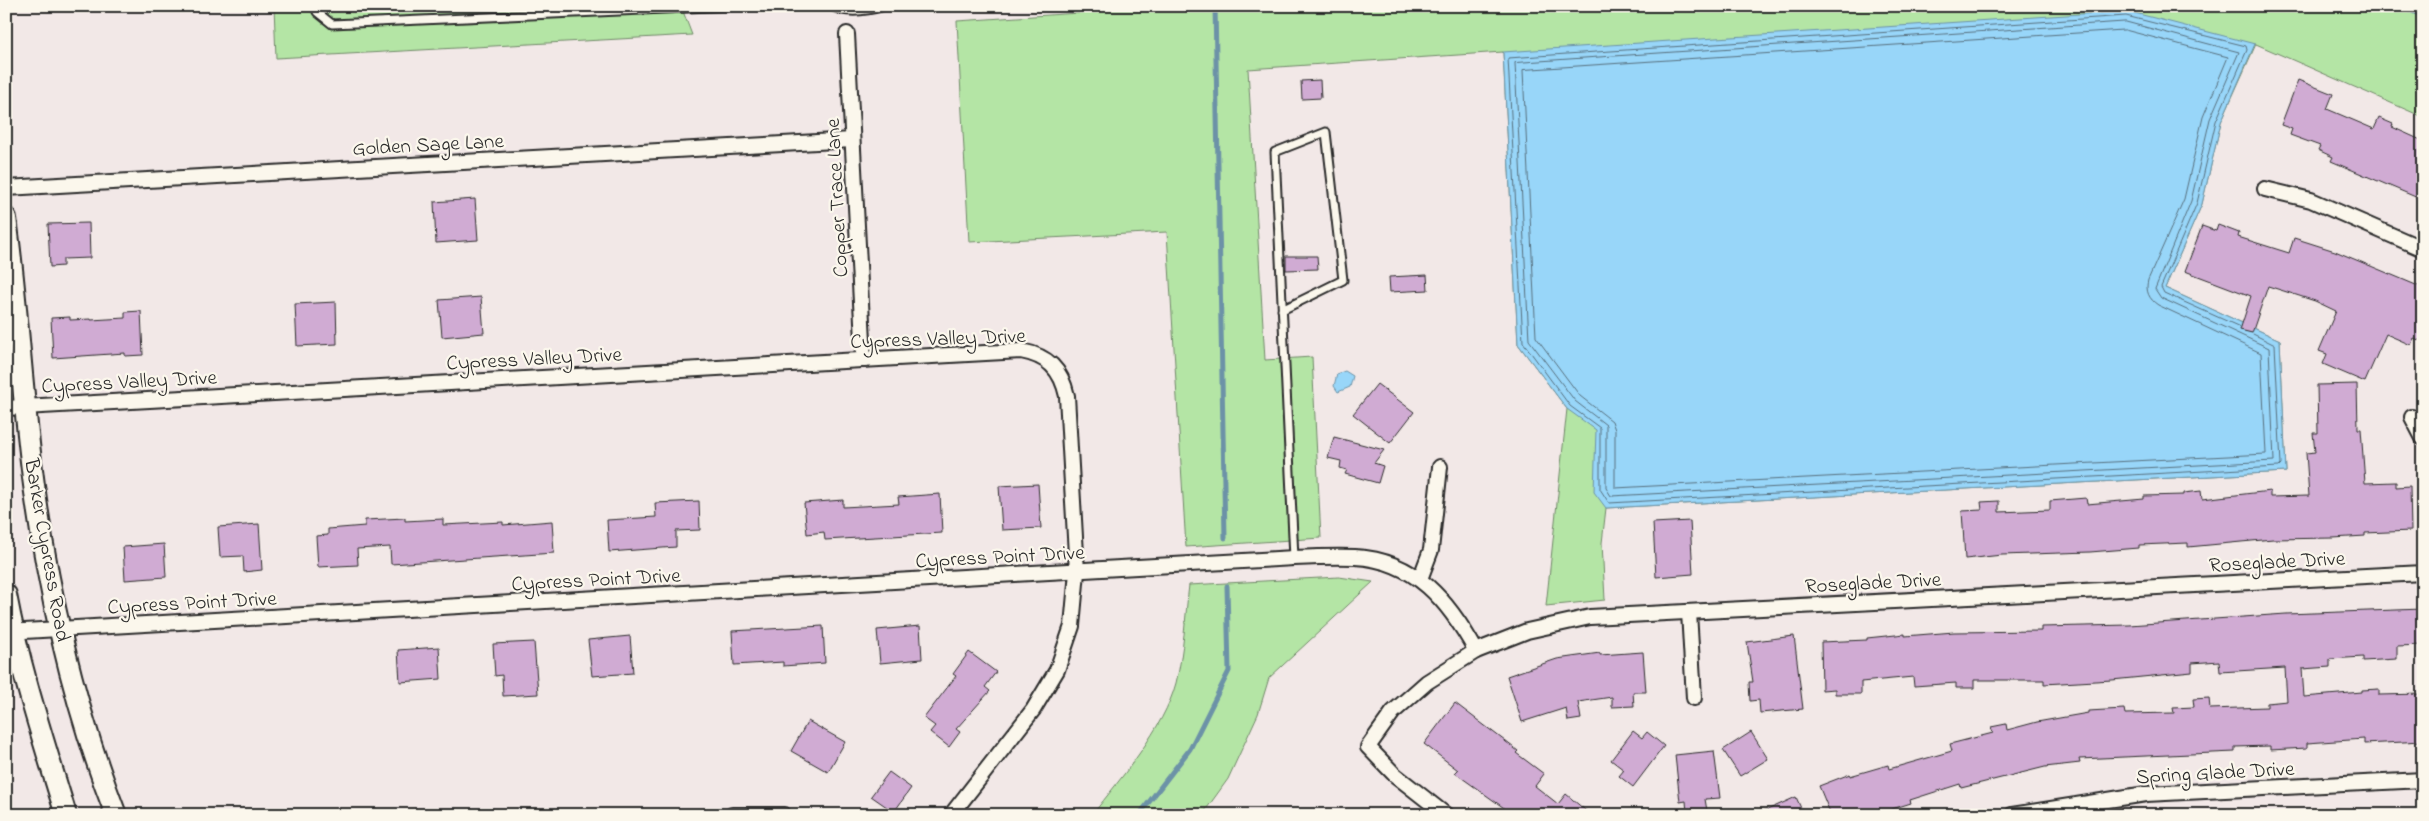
<svg xmlns="http://www.w3.org/2000/svg" width="2429" height="821" font-family="'Indie Flower',sans-serif">
  <style>
    .green { fill: #b4e5a5; stroke: #708868 }
    .water { fill: #98d6f9; stroke: #6c92a7 }
    .lines { fill: none; stroke-linecap: round; stroke-linejoin: round }
    .shore { stroke: #576f7d; stroke-width: 1 }
    .stream { stroke: #6c92a7; stroke-width: 5 }
    .building { fill: #d0abd3; stroke: #2b2b2b }
    .lane-casing { stroke: #2b2b2b; stroke-width: 11 }
    .street-casing { stroke: #2b2b2b; stroke-width: 18 }
    .secondary-casing { stroke: #2b2b2b; stroke-width: 24 }
    .lane { stroke: #fbf7ec; stroke-width: 7 }
    .street { stroke: #fbf7ec; stroke-width: 14 }
    .secondary { stroke: #fbf7ec; stroke-width: 20 }
    .labels { text-anchor: middle; stroke-width: 4.5; stroke-linejoin: round; paint-order: stroke }
    .street-label { font-size: 21px; fill: #2b2b2b; stroke: #fbf7ec }
  </style>
  <rect width="100%" height="100%" fill="#f2e8e7"/>
  <filter id="ink" filterUnits="userSpaceOnUse"><feTurbulence type="fractalNoise" baseFrequency=".02" numOctaves="2"/><feDisplacementMap in="SourceGraphic" scale="10" xChannelSelector="R" yChannelSelector="G"/><feConvolveMatrix kernelMatrix="1 2 1 2 8 2 1 2 1" color-interpolation-filters="sRGB"/></filter>
  <g filter="url(#ink)">
    <!-- green -->
    <g class="green">
      <polygon points="274,6 681,6 692,35 276,58"/>
      <polygon points="1077,6 2423,6 2423,117 2256,44 2221,122 2202,204 2165,288 2280,340 2286,472 1606,508 1602,543 1605,600 1546,606 1567,409 1518,344 1503,52 1248,69 1265,360 1312,357 1321,538 1186,547 1167,232 969,242 957,21 1079,13"/>
      <path d="M1339,577L1373,582L1269,678L1258,714L1228,779L1202,815H1092C1121,778 1164,728 1176,683C1184,651 1185,618 1189,585Z"/>
    </g>
    <!-- water -->
    <g class="water">
      <polygon points="2127,11 2255,44 2221,122 2202,204 2165,288 2280,340 2286,472 1606,508 1594,492 1596,430 1567,409 1518,344 1503,52"/>
      <polygon points="1345,371 1353,376 1350,387 1338,392 1334,386 1337,374"/>
    </g>
    <g class="lines">
      <!-- shore -->
      <g class="shore">
        <polygon points="2126,22 2239,52 2210,119 2191,201 2155,289 2161,298 2269,348 2274,461 1611,496 1606,488 1606,425 1575,401 1529,340 1515,63"/>
        <path d="M2125,30L2228,57L2203,117L2184,199L2148,280C2145,291 2149,299 2158,305L2261,353L2266,454L1615,488V430L1612,421L1580,396L1536,337L1523,70Z"/>
        <polyline points="2240,327 2164,293 2161,287 2197,203 2216,121 2247,50 2246,46 2126,16 1508,58 1523,342 1570,406 1600,428 1600,489 1609,503 2279,467 2281,465 2275,345 2253,334"/>
      </g>
      <!-- stream -->
      <g class="stream">
        <polyline points="1215,6 1225,538"/>
        <polyline points="2402,6 2423,16"/>
        <polyline points="1139,815 1190,749 1229,671 1227,586"/>
      </g>
    </g>
    <!-- building -->
    <g class="building">
      <polygon points="1320,80 1321,98 1302,99 1301,81"/>
      <polygon points="2298,80 2333,94 2327,109 2374,129 2379,118 2393,124 2392,127 2423,141 2423,188 2418,198 2331,161 2333,157 2318,150 2320,146 2290,135 2292,129 2281,125"/>
      <polygon points="475,199 478,240 436,243 434,202"/>
      <polygon points="89,223 90,258 63,259 63,266 50,267 48,224"/>
      <polygon points="2218,225 2239,233 2238,237 2289,253 2294,238 2335,251 2423,288 2423,342 2414,338 2411,345 2386,334 2365,382 2323,364 2327,354 2319,351 2336,311 2315,301 2268,286 2252,333 2240,330 2251,296 2185,271 2202,226 2216,231"/>
      <polygon points="1286,256 1317,256 1318,269 1286,270"/>
      <polygon points="1427,275 1428,290 1390,292 1389,277"/>
      <polygon points="481,297 484,333 442,337 439,300"/>
      <polygon points="336,302 337,344 297,346 295,304"/>
      <polygon points="141,311 143,355 125,356 125,353 53,358 51,318 70,317 70,320 91,319 91,320 125,318 125,312"/>
      <polygon points="1377,384 1414,412 1390,443 1353,414"/>
      <polygon points="2357,384 2358,429 2361,429 2365,483 2396,482 2396,487 2410,486 2411,531 2365,533 2365,536 2333,538 2273,539 2188,547 2188,543 2139,545 2139,548 2090,552 2002,555 1965,559 1962,511 1982,510 1981,502 1999,501 1999,512 2050,510 2050,501 2086,498 2087,504 2144,499 2144,496 2184,495 2184,493 2201,491 2202,499 2270,491 2270,497 2309,496 2306,453 2315,452 2313,433 2318,433 2317,385"/>
      <polygon points="1334,437 1384,450 1374,463 1383,466 1378,483 1345,474 1347,470 1340,468 1341,461 1328,458"/>
      <polygon points="1038,484 1041,528 1002,530 999,486"/>
      <polygon points="940,494 942,533 825,540 824,532 807,534 804,503 843,500 843,507 899,504 898,497"/>
      <polygon points="699,501 700,530 676,531 676,547 609,552 607,520 656,517 655,503"/>
      <polygon points="405,518 405,521 443,519 443,525 503,522 503,525 552,521 554,553 391,564 390,547 357,549 358,565 318,567 316,536 328,535 328,529 365,526 365,520"/>
      <polygon points="1690,521 1693,574 1656,577 1653,523"/>
      <polygon points="259,524 262,570 244,572 243,556 220,557 218,527"/>
      <polygon points="164,544 166,577 125,580 123,547"/>
      <polygon points="2423,609 2423,645 2397,646 2397,659 2363,661 2363,657 2330,659 2330,667 2302,669 2304,697 2362,692 2362,690 2379,689 2379,695 2423,694 2423,741 2364,744 2364,739 2307,743 2307,748 2270,750 2270,746 2235,747 2235,752 2079,759 2080,763 2045,767 1961,788 1960,784 1910,800 1911,803 1873,815 1831,815 1819,786 1850,774 1850,776 1888,765 1889,769 1952,751 1950,744 1993,733 1991,727 2006,724 2007,730 2037,722 2088,713 2088,711 2124,709 2125,714 2174,713 2173,708 2194,707 2193,699 2209,698 2210,709 2267,707 2267,703 2287,701 2285,668 2220,672 2219,661 2192,663 2192,672 2112,680 2044,684 2044,680 1974,680 1974,688 1956,688 1956,683 1914,686 1913,677 1861,682 1861,694 1835,694 1835,689 1822,690 1821,642 1867,640 1867,638 1905,634 1905,636 1954,632 2041,631 2041,627 2129,625 2286,614"/>
      <polygon points="823,626 825,663 783,666 783,662 734,665 732,631"/>
      <polygon points="920,626 922,659 880,663 877,630"/>
      <polygon points="630,636 633,673 592,676 588,640"/>
      <polygon points="1794,636 1803,709 1760,713 1759,700 1750,701 1749,682 1753,682 1747,642"/>
      <polygon points="534,642 538,694 503,696 502,675 495,676 493,644"/>
      <polygon points="439,647 441,679 400,682 398,650"/>
      <polygon points="969,652 996,672 985,687 990,691 956,729 960,732 949,747 930,732 935,726 924,718 956,676 953,674"/>
      <polygon points="1643,652 1646,692 1633,692 1634,706 1612,707 1612,697 1578,702 1581,719 1568,721 1566,708 1522,722 1507,676 1557,659 1600,653 1600,655"/>
      <polygon points="1455,703 1518,751 1516,753 1544,774 1535,786 1558,804 1566,794 1591,815 1514,815 1455,773 1458,770 1424,744"/>
      <polygon points="808,721 845,742 828,772 791,751"/>
      <polygon points="1633,731 1642,738 1647,732 1664,746 1633,787 1619,776 1624,770 1611,760"/>
      <polygon points="1751,732 1768,759 1740,776 1723,750"/>
      <polygon points="1714,751 1720,798 1705,799 1707,811 1687,813 1686,801 1680,802 1675,755"/>
      <polygon points="889,772 911,788 894,812 871,796"/>
      <polygon points="1796,797 1804,815 1756,815"/>
    </g>
    <g class="lines">
      <!-- lane casing -->
      <g class="lane-casing">
        <g id="lane">
          <polyline points="317,6 317,12 332,24 732,6"/>
          <path d="M831,6C847,15 868,11 885,6"/>
          <path d="M1282,310L1343,280L1326,132L1275,152C1281,287 1288,422 1294,558"/>
        </g>
      </g>
      <!-- street casing -->
      <g class="street-casing">
        <g id="street">
          <polyline points="847,34 864,360"/>
          <polyline points="6,188 852,140"/>
          <polyline points="2265,189 2311,200 2423,249"/>
          <path d="M6,408L1021,351C1048,356 1061,369 1067,396L1077,572L1072,626L1057,670L1033,710L951,815"/>
          <polyline points="2412,417 2423,438"/>
          <polyline points="1420,579 1431,550 1440,467"/>
          <polyline points="1689,612 1694,698"/>
          <path d="M7,632L1294,558C1314,557 1335,556 1355,557C1416,560 1449,602 1476,651"/>
          <polyline points="732,815 784,815"/>
          <polyline points="1446,815 1395,775 1368,747 1393,712 1427,682 1476,651 1527,631 1590,617 2423,573"/>
          <polyline points="2012,815 2146,794 2423,780"/>
        </g>
      </g>
      <!-- secondary casing -->
      <g class="secondary-casing">
        <g id="secondary">
          <path d="M6,218C18,307 22,397 34,485C49,598 75,709 116,815"/>
          <path d="M6,595C20,670 44,742 66,815"/>
        </g>
      </g>
      <!-- lane -->
      <use href="#lane" class="lane"/>
      <!-- street -->
      <use href="#street" class="street"/>
      <!-- secondary -->
      <use href="#secondary" class="secondary"/>
    </g>
  </g>
  <g class="labels">
    <!-- street labels -->
    <g class="street-label">
      <text transform="translate(428 144) rotate(-3)" y="7">Golden Sage Lane</text>
      <text transform="translate(836 198) rotate(-93)" y="7">Copper Trace Lane</text>
      <text transform="translate(938 338) rotate(-2)" y="7">Cypress Valley Drive</text>
      <text transform="translate(534 358) rotate(-3)" y="7">Cypress Valley Drive</text>
      <text transform="translate(129 381) rotate(-3)" y="7">Cypress Valley Drive</text>
      <text transform="translate(48 550) rotate(80)" y="7">Barker Cypress Road</text>
      <text transform="translate(1000 556) rotate(-3)" y="7">Cypress Point Drive</text>
      <text transform="translate(2277 561) rotate(-3)" y="7">Roseglade Drive</text>
      <text transform="translate(596 579) rotate(-3)" y="7">Cypress Point Drive</text>
      <text transform="translate(1873 582) rotate(-3)" y="7">Roseglade Drive</text>
      <text transform="translate(192 602) rotate(-3)" y="7">Cypress Point Drive</text>
      <text transform="translate(2215 772) rotate(-3)" y="7">Spring Glade Drive</text>
    </g>
  </g>
  <!-- margin -->
  <rect width="2429" height="821" fill="none" stroke="#fbf7ec" stroke-width="25"/>
  <rect x="12" y="12" width="2404" height="796" fill="none" stroke="#2b2b2b" stroke-width="2" filter="url(#ink)"/>
</svg>
